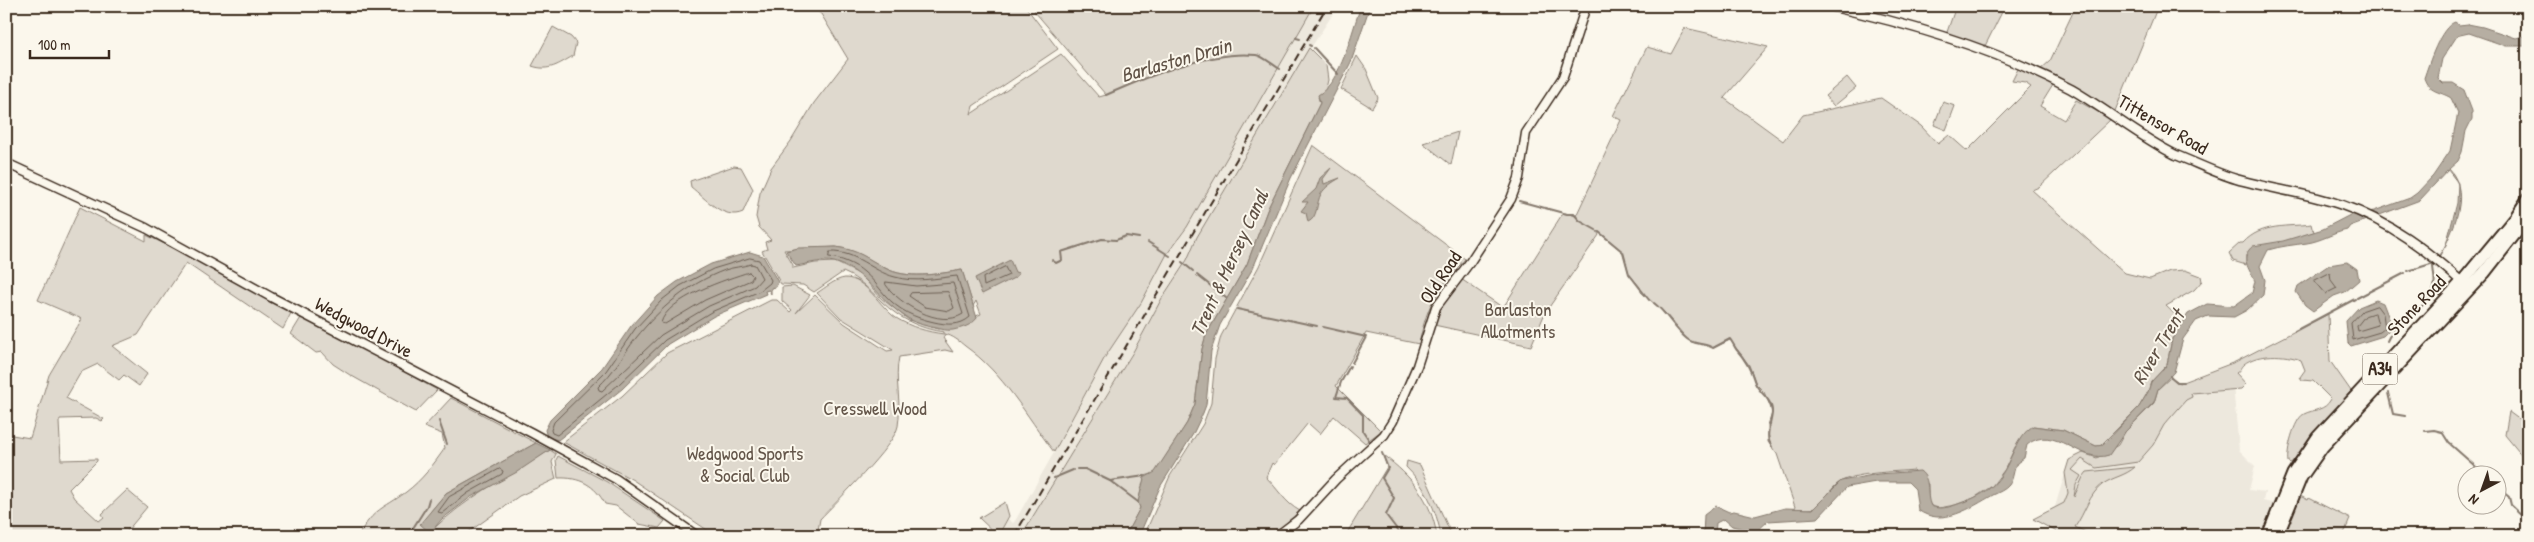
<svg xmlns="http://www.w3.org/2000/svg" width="2534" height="542" font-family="'Patrick Hand',sans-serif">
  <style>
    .built { fill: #ede8dd }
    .green { fill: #dfd9ce; stroke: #8d8276; fill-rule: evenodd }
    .water { fill: #b6aea2; stroke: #85796d }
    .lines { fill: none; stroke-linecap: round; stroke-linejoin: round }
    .shore { stroke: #6c5f53; stroke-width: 1 }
    .stream { stroke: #85796d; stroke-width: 2 }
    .minor-casing { stroke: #3b2a1e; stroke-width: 11 }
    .highway-casing { stroke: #3b2a1e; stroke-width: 15 }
    .minor { stroke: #fbf7ec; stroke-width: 8 }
    .highway { stroke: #fbf7ec; stroke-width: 11 }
    .rail { stroke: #3b2a1e; stroke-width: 2; stroke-dasharray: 8 4; stroke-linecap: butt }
    .labels { text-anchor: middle; stroke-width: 4; stroke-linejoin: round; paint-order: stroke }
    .shield { fill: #fbf7ec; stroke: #75685c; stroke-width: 1 }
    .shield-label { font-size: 18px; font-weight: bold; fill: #3b2a1e }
    .street-label { font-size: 19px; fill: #3b2a1e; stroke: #fbf7ec }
    .park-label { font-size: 19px; fill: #64564a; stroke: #fbf7ec }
    .water-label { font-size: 20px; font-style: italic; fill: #605246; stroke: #fbf7ec }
  </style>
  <rect width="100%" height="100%" fill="#fbf7ec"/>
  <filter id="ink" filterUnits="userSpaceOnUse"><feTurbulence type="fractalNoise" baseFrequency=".02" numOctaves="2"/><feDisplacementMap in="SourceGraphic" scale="10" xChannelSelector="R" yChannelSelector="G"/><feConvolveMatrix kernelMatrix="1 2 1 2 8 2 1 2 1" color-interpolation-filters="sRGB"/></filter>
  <g filter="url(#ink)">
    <!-- built -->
    <g class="built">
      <polygon points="1314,6 1338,6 1279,97 1259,134 1197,237 1187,260 1162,298 1133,351 1021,536 998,536 1008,519 1013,523 1015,521 1064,435 1105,357 1141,303 1167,254 1187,227"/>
      <polygon points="2232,374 2239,450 2255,466 2249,490 2265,492 2263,501 2275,504 2262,536 2195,536 2173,528 2170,536 2064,536 2033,519 2055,507 2069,460 2083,453 2089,454 2169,378 2178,385"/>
    </g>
    <!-- green -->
    <g class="green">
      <path d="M810,6H1025L1058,49L973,106L971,114L1061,54L1099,97L1106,95L1035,12L1033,6H1314L1187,227L1167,254L1141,303L1105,357L1054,452C1025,414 1004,374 965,346C959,341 953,336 945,334L943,338L953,352L945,350L899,357C894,380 902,403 898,426C895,445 836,502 820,519L817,536H716L633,480L563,442L622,396L667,353L771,300H777L790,312L792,310L782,301V287L793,286L810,295L796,313L815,295L844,323L887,351L893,350L841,318L817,293C825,288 835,279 845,278C866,278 880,307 896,318C911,327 927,332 944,334V332C920,329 900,319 882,302C869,290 860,279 843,272L814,292L803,285L781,284L762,251L767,249L765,242L771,240L759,227L756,217L760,193L771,168L791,141L814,103L848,59L821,14ZM836,247C856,250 868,259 885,268C907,280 938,274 962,270L973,306L976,301L981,314L976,316L977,318L939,329L931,327L909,320L881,298L861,275L835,262L815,263L793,268V265L784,250Z"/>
      <polygon points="1956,6 2005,6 1984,48 1946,35"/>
      <polygon points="2076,6 2158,6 2115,111 2040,70 2050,61"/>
      <path d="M553,27L571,37L576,43L573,56C559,64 549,72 532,66Z"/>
      <path d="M1685,28L1768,47L1724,98L1783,141L1803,115L1881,98L1921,126L1938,144L1949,135L1967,151L2031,87L2025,83L2012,81L2019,67L2053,85L2040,106L2064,120L2076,100L2111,119L2039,187L2032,190L2125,273L2150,279L2170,271L2185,270L2201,276L2202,281L2194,290L2166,306L2183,322L2172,339L2167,365L2151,382L2148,392L2139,407L2100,446H2096L2063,430L2033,426L2015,447L2005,469L1992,486L1974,498L1955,505L1939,508L1931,506L1928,500V484L1914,470C1895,472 1852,472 1837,484C1829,491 1824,500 1817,508L1796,510L1777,454L1768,442V425L1772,413L1770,406L1764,392L1756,384L1749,365L1730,340L1713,348C1705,343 1696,345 1688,340L1665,313L1641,292L1640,287L1629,274L1623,252L1597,231L1599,235L1545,313L1531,346L1434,325L1437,311L1461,279L1502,307L1506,303L1561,216L1565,213L1576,216L1621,120L1613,116L1647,47L1671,54Z"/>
      <polygon points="1309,48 1326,65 1328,80 1325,92 1318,97 1320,103 1268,208 1247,264 1206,335 1202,349 1195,404 1187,423 1155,473 1145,476 1138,502 1140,508 1125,536 1021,536 1133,352 1162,298 1187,260 1197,237"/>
      <polygon points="1357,56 1366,69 1378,98 1372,108 1341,89"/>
      <polygon points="1847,77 1856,88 1834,106 1825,96"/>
      <polygon points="1943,102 1955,106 1946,130 1934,125"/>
      <polygon points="1458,132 1451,165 1423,143"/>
      <path d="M1313,145L1465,259C1437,292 1428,300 1419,344L1366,333L1336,386L1381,431L1365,443L1334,416L1320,434L1308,423L1274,465L1272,463L1266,477C1278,489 1285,503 1300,511L1271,536H1144L1170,476L1203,424L1211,403L1215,359L1221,336L1259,266Z"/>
      <path d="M734,166L741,167L753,189L743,212C724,221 705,198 691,187L690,181Z"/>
      <polygon points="80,207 146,241 146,235 177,250 291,313 283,329 186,263 138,335 112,346 147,374 139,386 124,375 119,380 98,364 81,372 66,398 104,419 102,421 96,418 60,419 59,422 61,460 97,459 97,461 69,489 74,498 99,521 104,517 102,514 127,490 147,507 123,536 6,536 6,434 30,438 49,375 82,319 38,300"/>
      <path d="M2312,224L2314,232L2246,255V265L2233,261L2229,253L2240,243H2243C2261,223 2288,227 2312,224Z"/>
      <path d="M2328,314L2330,361L2351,391L2291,463L2288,462C2286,452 2294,419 2304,414C2314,409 2325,411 2331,399L2313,381L2302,380L2300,377L2305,370L2301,360C2285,354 2258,353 2244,364C2240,367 2241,370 2236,373L2246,384L2241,389C2225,390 2208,392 2191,393L2192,397L2186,400L2164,425L2153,445L2138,462L2096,468L2082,459L2072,470L2081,476L2076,485L2074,497L2083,477L2087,472L2135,467C2125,476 2113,477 2103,484C2089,494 2085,513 2075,527L2094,536H2064L2033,519L2064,503L2068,493L2065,473L2069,460L2083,453L2097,458L2118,445L2125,432L2154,403L2158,389L2171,377L2180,383L2235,362Z"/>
      <polygon points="302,316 437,390 416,412 350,375 333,364 322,352 316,353 291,334"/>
      <path d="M451,398L536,443L446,493L431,511L429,533C465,498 508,476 550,450L556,454L552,462L556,479L519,496L463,536H358C375,507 382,510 406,492C422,480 434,464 445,448L442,434L424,427Z"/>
      <polygon points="2509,412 2528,426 2528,463 2505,435"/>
      <path d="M1383,455C1412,477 1431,499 1437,536H1345L1387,467Z"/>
      <path d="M558,456L607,482L665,521L659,528L639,524L616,506L605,504C595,485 580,477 558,478L556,460Z"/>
      <path d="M1407,461L1420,465L1452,536H1441C1437,510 1424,484 1406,467Z"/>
      <polygon points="2298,495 2308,500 2309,498 2350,519 2343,536 2297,536 2286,530"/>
      <polygon points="1005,502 1009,516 998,536 979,518"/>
    </g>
    <!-- water -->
    <g class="water">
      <path d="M1361,6H1370L1351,62L1291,178L1253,268L1220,325L1211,351L1206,405L1203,413L1193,434L1160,487L1139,536H1125L1140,508L1138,502L1144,478L1155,472L1187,423L1195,404L1202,349L1206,335L1247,264L1268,208L1320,103L1318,95C1342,81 1351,32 1361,6Z"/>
      <path d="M2455,22L2459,25L2468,24L2483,27L2516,38L2528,35V46H2506L2469,33L2460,35L2457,36L2442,59L2438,78L2443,83H2453L2464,90L2472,111V119L2466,131L2462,152L2458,161L2449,169C2474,195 2449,240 2434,266L2432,265L2446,245L2457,203L2458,183L2448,170L2420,200L2350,226L2347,230C2333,233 2321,241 2307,243C2294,245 2281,246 2268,250L2260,266L2265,280L2263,295L2247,310L2234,317L2208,316L2196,321L2183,339L2174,372L2158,389L2154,402L2125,432L2109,455C2081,465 2054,422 2027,445L2024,458L2017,463C2013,470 2014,478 2009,485C2005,490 1999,492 1993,495C1972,507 1942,528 1918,510L1915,489L1908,482H1876L1847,487L1818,518L1768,521L1756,532L1732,526L1724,519L1716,523L1715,536H1703L1704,515L1716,506L1729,512L1734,511L1755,516L1785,508L1813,509L1841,481L1878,474L1920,471C1932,480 1925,494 1931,506C1939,510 1950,507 1958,504C1973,499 1990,492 2000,477C2012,461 2015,437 2033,426L2063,430L2096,446L2103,445L2139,407L2148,392L2151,382L2167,365L2172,339L2188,314L2207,304L2234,306L2252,293L2255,281C2249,269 2239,257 2253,246L2283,241L2323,229L2350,215L2374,211L2410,198L2417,193L2433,176L2450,151L2458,113L2451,98C2440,91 2429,93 2424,78C2429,64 2440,27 2455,22Z"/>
      <path d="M1331,168L1323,179L1324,184L1340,178C1333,182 1325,187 1321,194C1316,203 1318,218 1308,222L1306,213L1301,211L1308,202H1302L1316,189L1320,178Z"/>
      <path d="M836,247C858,250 867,258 885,268C907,280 938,274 962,270L977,318C971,326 962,328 953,330C945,331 939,328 931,327C885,318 874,272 834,262C823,259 808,264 796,266L786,251L798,248Z"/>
      <polygon points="750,252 763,256 778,282 776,287 771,288 771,294 769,290 765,291 766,294 714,316 668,344 622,389 558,440 547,437 545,430 550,420 602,368 631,326 658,296 677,282 711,264"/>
      <polygon points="1010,260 1015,272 1019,273 1016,277 982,294 975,278"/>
      <polygon points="2347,262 2357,269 2359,280 2345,292 2334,296 2313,311 2305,305 2296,292 2298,286 2329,265"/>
      <polygon points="2376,300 2383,303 2390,321 2389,330 2383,336 2351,346 2348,343 2346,321 2359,307"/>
      <polygon points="536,443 550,450 517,472 471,497 442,519 430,533 420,524 446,493"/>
    </g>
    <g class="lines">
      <!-- shore -->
      <g class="shore">
        <path d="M830,252C857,251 871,271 895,277C915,283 937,278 957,276L970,317C960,326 947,325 934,322C915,318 898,310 885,295C878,287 872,278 864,272C855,264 840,258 829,257Z"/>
        <polygon points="750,258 759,260 771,280 770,283 760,291 711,312 665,340 618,385 557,435 552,433 551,430 554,422 606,371 635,329 662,300 680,286 713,269"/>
        <path d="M751,264L755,265L762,278L755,286L709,306L661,335L602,391L599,390L598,387C614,372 623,355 636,338C660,308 688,284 725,270C733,267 742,267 751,264Z"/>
        <polygon points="1005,267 1009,275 984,286 983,278"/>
        <path d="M749,272L753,276L751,280L705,300L665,324L661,323C667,298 727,279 749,272Z"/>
        <polygon points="2330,273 2331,280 2337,288 2325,294 2314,281"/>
        <path d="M886,282L916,286L953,283L963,314C940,329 899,304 886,285Z"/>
        <polygon points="948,292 954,308 949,311 925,307 909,296 911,293"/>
        <polygon points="2377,306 2383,314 2385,328 2380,332 2353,340 2351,323 2362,311"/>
        <polygon points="2375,313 2378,325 2358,331 2357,326 2365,316"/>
        <polygon points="500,469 503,471 502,474 468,493 442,513 438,512 449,497"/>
      </g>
      <!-- stream -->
      <g class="stream">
        <polyline points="1296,38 1300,39"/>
        <polyline points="1309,45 1311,46"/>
        <polyline points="1314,48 1338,74"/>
        <path d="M1106,95C1149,76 1211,50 1256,55C1263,56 1273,65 1280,69"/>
        <polyline points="1519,201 1567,214 1574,214 1580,221 1596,230"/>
        <polyline points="1599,232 1623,252 1629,274 1649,300"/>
        <polyline points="1148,242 1170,256"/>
        <polyline points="1052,260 1056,263 1062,260 1061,252 1102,239 1116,240 1126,236 1139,238"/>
        <polyline points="1182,262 1193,271"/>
        <polyline points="2408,271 2434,263"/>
        <polyline points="1197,275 1226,298"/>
        <polyline points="2357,298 2405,273"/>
        <path d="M1654,303C1667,313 1674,329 1687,339C1694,345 1705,343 1713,348L1730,339C1733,343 1734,346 1736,349C1746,360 1751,369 1755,383C1759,393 1773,399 1772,413C1771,426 1764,435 1772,447"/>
        <polyline points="1237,309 1317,326"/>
        <polyline points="1323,327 1366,337 1352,363"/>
        <polyline points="2295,331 2355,299"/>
        <path d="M2387,341C2396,319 2427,311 2434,288C2436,281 2433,272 2433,265"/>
        <polyline points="1350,366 1341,382 1336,397 1347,398 1363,415 1363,431 1369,440"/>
        <polyline points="2170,376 2177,382 2183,382"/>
        <polyline points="2388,393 2393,414 2405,416"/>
        <polyline points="439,421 447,444"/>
        <polyline points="2425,431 2434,430 2442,432 2449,443 2484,474"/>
        <polyline points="1382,453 1388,468 1382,478 1394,498 1386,515 1402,536"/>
        <polyline points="1077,469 1085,469 1110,481 1145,476"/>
        <polyline points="1054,478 1073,470"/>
        <polyline points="1110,481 1138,502"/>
        <polyline points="2496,486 2509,497 2511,505 2524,517"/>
        <polyline points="408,536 427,506 429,499"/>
      </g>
      <!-- minor casing -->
      <g class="minor-casing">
        <g id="minor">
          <path d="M1829,6C1911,24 1996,49 2071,89C2106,109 2141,138 2176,155C2196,163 2216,173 2236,179C2270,189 2308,193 2342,205C2389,221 2428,251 2464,284"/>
          <polyline points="6,163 146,228 271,297 532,433 616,479 697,536"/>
          <polyline points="1277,536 1298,520 1336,479 1384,435 1393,421 1417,366 1436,307 1470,262 1511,199 1519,178 1526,133 1563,77 1586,6"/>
        </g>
      </g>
      <!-- highway casing -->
      <g class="highway-casing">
        <g id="highway">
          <polyline points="2268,536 2293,474 2318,437 2462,282 2516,217 2528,199"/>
          <polyline points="2277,536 2301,477 2322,447 2484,273 2528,217"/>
        </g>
      </g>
      <!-- minor -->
      <use href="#minor" class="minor"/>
      <!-- highway -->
      <use href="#highway" class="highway"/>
      <!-- rail -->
      <polyline class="rail" points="1014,536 1327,6"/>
    </g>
  </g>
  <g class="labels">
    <!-- shield labels -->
    <rect class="shield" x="2362.5" y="353.5" width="35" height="31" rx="4"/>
    <g class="shield-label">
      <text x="2380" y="375">A34</text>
    </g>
    <!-- street labels -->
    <g class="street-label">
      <text transform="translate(2163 124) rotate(30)" y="7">Tittensor Road</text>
      <text transform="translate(1440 277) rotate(-56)" y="7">Old Road</text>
      <text transform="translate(2416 305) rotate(-46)" y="7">Stone Road</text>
      <text transform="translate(364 327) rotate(28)" y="7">Wedgwood Drive</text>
    </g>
    <!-- park labels -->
    <g class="park-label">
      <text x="1518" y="316">Barlaston<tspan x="1518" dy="22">Allotments</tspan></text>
      <text x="875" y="415">Cresswell Wood</text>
      <text x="745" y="460">Wedgwood Sports<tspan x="745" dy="22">&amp; Social Club</tspan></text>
    </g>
    <!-- water labels -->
    <g class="water-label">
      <text transform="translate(1176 60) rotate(-16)" y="7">Barlaston Drain</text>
      <text transform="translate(1229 263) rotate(-65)" y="7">Trent &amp; Mersey Canal</text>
      <text transform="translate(2158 347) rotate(-59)" y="7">River Trent</text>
    </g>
  </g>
  <!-- margin -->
  <rect width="2534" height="542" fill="none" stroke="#fbf7ec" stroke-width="25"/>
  <rect x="12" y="12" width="2509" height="517" fill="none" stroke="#3b2a1e" stroke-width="2" filter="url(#ink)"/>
  <!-- north arrow -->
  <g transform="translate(2482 490) rotate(221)"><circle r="24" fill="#fbf7ec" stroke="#aea59a"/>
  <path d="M0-4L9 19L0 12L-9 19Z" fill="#3b2a1e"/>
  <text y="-8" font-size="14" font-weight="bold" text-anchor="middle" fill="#3b2a1e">N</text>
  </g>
  <!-- scale -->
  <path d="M30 50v8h79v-8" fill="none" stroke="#3b2a1e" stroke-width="2.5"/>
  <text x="38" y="50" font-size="15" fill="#3b2a1e" stroke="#fbf7ec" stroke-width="4" paint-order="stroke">100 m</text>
</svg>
